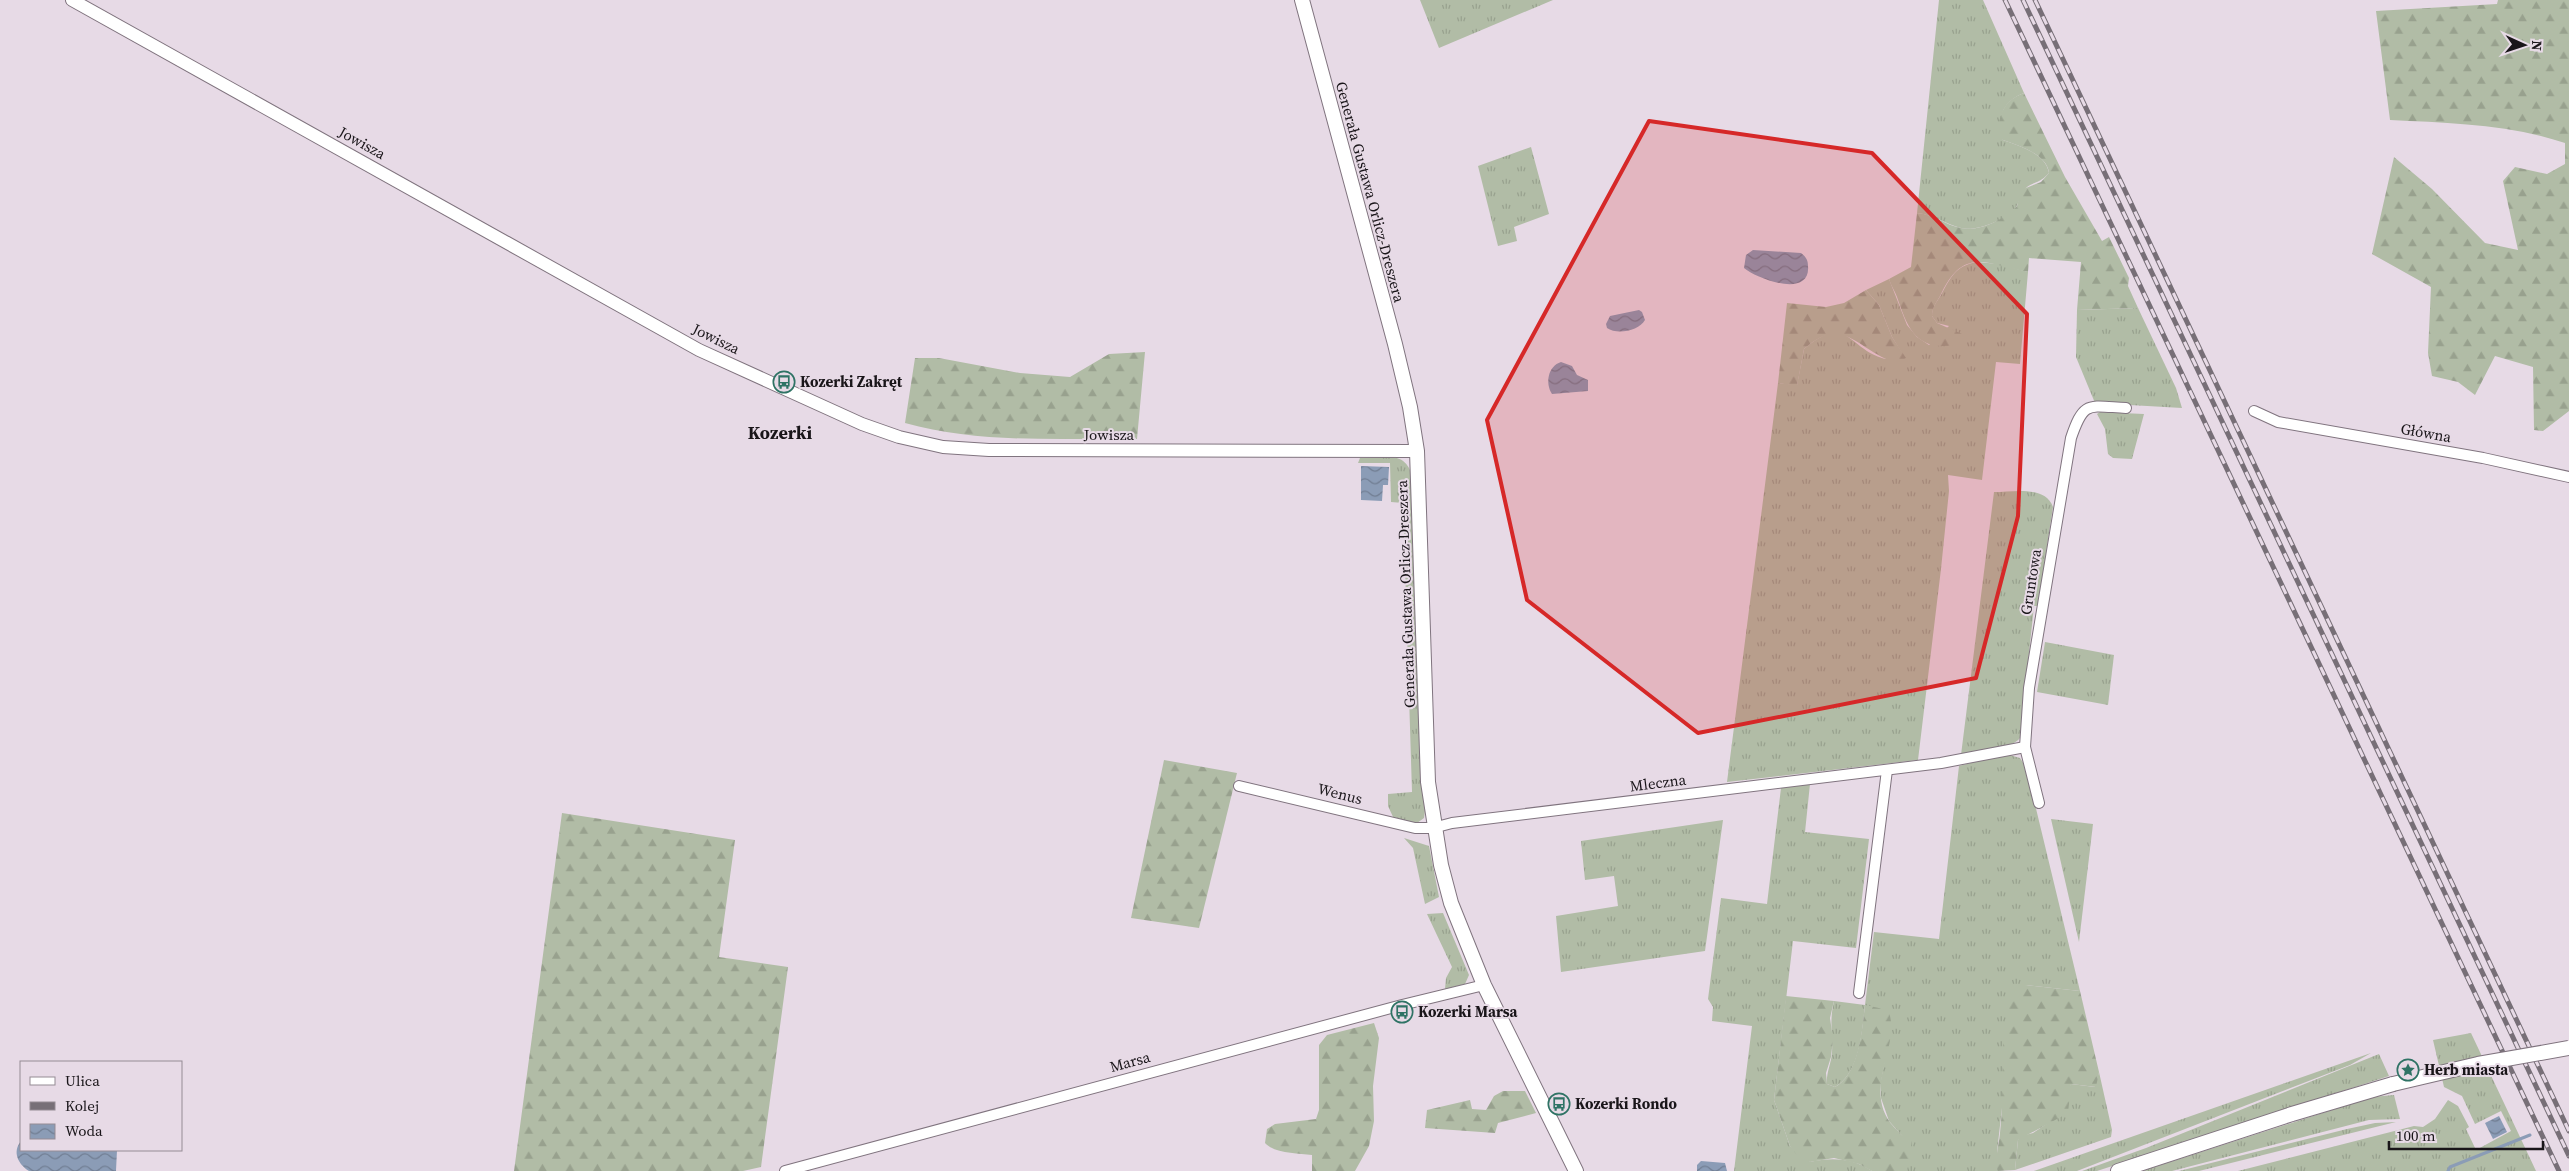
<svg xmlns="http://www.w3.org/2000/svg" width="2569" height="1171" font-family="'Source Serif 4',serif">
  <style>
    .grass { fill: url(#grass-tufts) }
    .forest { fill: url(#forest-firs) }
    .water { fill: url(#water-waves) }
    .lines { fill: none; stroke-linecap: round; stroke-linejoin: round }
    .stream { stroke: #8b9cb6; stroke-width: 3 }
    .minor-casing { stroke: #80747f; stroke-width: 12 }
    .tertiary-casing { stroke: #80747f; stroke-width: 14 }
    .secondary-casing { stroke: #80747f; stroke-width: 16 }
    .minor { stroke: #fff; stroke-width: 10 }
    .tertiary { stroke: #fff; stroke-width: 12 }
    .secondary { stroke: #fff; stroke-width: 14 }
    .rail-casing { stroke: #776f77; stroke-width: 5 }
    .rail { stroke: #e7dae6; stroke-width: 3; stroke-dasharray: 9; stroke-linecap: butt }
    .secondary-bridge-casing { stroke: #80747f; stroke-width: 16; stroke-linecap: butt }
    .secondary-bridge { stroke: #fff; stroke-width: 14 }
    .marked { fill: #d62828; fill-opacity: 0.2; stroke: #d62828; stroke-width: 4; stroke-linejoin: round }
    .labels { text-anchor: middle; stroke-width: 4; stroke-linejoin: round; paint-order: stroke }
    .street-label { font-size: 15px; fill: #191519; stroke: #e7dae6 }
    .poi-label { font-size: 15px; font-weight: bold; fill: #191519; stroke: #e7dae6; text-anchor: start }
    .quarter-label { font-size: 18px; font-weight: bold; fill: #191519; stroke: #e7dae6 }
  </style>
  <defs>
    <pattern id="grass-tufts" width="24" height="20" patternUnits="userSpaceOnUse" patternTransform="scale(1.25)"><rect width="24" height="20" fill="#b1bca6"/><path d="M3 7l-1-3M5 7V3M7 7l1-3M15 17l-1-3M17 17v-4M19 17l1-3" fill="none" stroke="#98a18e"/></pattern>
    <pattern id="forest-firs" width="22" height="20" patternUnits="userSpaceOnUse" patternTransform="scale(1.25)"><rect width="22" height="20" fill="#b1bca6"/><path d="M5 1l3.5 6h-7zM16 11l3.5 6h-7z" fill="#98a18e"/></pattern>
    <pattern id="water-waves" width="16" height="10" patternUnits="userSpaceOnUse" patternTransform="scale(1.25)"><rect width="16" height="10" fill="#8b9cb6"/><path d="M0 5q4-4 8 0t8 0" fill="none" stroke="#717e93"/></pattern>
  </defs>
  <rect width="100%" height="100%" fill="#e7dae6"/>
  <!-- grass -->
  <g class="grass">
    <polygon points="1420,0 1553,0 1439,48"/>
    <path d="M1939,0H1983L2024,93C2002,101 1997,118 2003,140C2019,146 2046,153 2049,173C2039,184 2035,181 2027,187C2021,193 2020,200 2016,207C2008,220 1975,232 1961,228C1945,224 1935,215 1917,213Z"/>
    <polygon points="1531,147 1549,214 1514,227 1517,241 1498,246 1478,166"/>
    <path d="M1977,262L1999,264L2028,272L2020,364L1996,362L1982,480L1948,475L1949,491L1941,569L1918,760L1727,782L1778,383L1797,385L1804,349C1847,312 1847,347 1882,358C1888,360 1898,358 1905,358L1892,337L1879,305L1866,290L1889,279L1907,325L1917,337L1929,345L1949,326L1937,323L1932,316C1932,307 1936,303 1941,295C1951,277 1955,266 1977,262Z"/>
    <polygon points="2138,308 2176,388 2182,408 2095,403 2076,357 2077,310"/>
    <polygon points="2100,412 2144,414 2132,459 2113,458 2108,454 2105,429 2097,414"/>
    <path d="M1360,458C1386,458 1407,449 1413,480L1420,734L1425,811L1424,818L1417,823L1394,819L1388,806V794L1412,792L1403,503L1391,502L1390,463H1358Z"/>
    <path d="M1994,492C2013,492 2045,485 2053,507L2038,606H2034L2020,738C2012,749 1975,752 1961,755Z"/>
    <polygon points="2045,642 2114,655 2108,705 2037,692"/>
    <path d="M2006,754L2020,758L2026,767L2080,991L2026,985L2003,1099L1997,1152L1998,1171H1907L1904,1138L1889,1121L1881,1098V1080L1890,1032L1865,1005C1862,1031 1860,1073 1835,1087L1827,1084C1826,1073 1831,1064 1832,1053C1833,1033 1829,1022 1834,1001L1865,1005L1874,932L1939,939L1959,766Z"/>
    <path d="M1810,784L1805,832L1869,839L1856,948L1793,941L1774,1100L1790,1146L1810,1162C1832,1157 1853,1158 1872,1171H1734L1752,1026L1712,1021L1713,1007L1708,999L1721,898L1767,904L1781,788Z"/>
    <polygon points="2051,819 2093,824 2079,942"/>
    <polygon points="1723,820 1705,951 1561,972 1556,916 1618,906 1614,876 1585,880 1581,841"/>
    <polygon points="1404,838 1429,846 1439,897 1425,904 1413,848"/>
    <polygon points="1443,913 1469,975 1465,984 1445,989 1446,978 1452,967 1427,914"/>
    <polygon points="2471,1033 2536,1171 2238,1171 2414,1126 2423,1127 2435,1119 2448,1100 2458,1106 2469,1127 2466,1129 2476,1150 2511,1131 2501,1111 2475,1124 2462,1096 2444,1087 2433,1040"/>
    <polygon points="2371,1053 2350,1065 2077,1171 2034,1171"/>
    <polygon points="2379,1054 2389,1076 2097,1171 2082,1171 2146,1148"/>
    <polygon points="2099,1072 2112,1130 2111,1137 2015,1170 2018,1140 2021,1136 2033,1133 2057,1117 2071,1084 2095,1087"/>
    <polygon points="2394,1095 2400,1119 2369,1120 2172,1171 2142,1171 2372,1097"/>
    <polygon points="2396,1122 2199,1171 2179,1171 2347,1129 2375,1123"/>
  </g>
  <!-- forest -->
  <g class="forest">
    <path d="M2498,0H2569V411L2543,431L2534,430L2533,367L2495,356L2475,395L2458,382L2432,376L2428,353L2431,287L2372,254L2394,157L2432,189L2485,243L2518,250L2503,181L2515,167L2547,174L2565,164V143C2509,124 2449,123 2390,120L2376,11L2497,4Z"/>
    <path d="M2024,93L2065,177L2102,241L2109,237L2129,278L2128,286L2138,308L2077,310L2081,262L2029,258L2028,272C1988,265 1965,246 1942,292C1938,301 1932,306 1932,316L1937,323L1962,334L1955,345C1916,351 1908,329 1897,297C1895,291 1891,286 1889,279L1911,267L1917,213C1936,215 1945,225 1961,228C1981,232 2004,219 2017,206L2021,190L2041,182L2049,173C2047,154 2019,146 2003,140L1998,134C1999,114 2004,100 2024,93Z"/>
    <path d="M1866,290L1879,305L1892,337L1906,358L1896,363C1856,350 1844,314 1804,349L1797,386L1778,383L1787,303L1826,307L1844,303Z"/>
    <path d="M1145,352L1137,439C1060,438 979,444 905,423L915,358H939L1020,373L1070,377L1109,354Z"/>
    <polygon points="1164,760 1237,773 1199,928 1131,918"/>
    <polygon points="562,813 735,840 719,957 788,967 761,1167 743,1171 514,1171"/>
    <path d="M2026,985L2080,991L2099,1072L2096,1087L2071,1084L2068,1113L2018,1140L2015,1170L1998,1171C1994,1161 1999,1144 2000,1133C2005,1090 1999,1045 2009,1003C2011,993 2017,988 2026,985Z"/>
    <path d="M1786,996L1834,1001L1830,1018L1833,1039L1831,1057L1826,1073L1827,1084L1835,1087C1859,1074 1862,1030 1865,1005L1888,1010C1903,1044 1860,1090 1894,1127C1901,1134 1903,1138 1912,1140L1907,1171H1872L1859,1164L1834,1158L1810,1162L1802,1160L1796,1154L1790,1146L1774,1100Z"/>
    <path d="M1374,1023L1379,1038L1373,1086L1374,1121L1369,1146L1355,1171H1312V1155C1297,1153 1275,1154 1265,1143L1267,1129L1275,1124L1316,1119L1319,1110V1045L1327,1035Z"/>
    <polygon points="1503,1091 1525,1091 1536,1113 1498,1123 1495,1133 1425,1128 1427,1110 1470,1100 1472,1109 1486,1110 1494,1096"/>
  </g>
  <!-- water -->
  <g class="water">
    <path d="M1753,250L1801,253C1806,257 1808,260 1808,266C1811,299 1757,279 1744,268L1746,255Z"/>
    <path d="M1639,310L1642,312L1645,320C1639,331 1617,335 1607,328L1606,324L1610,316Z"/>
    <path d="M1561,362L1572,366L1577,375L1588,380V391L1552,394C1545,383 1548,366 1561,362Z"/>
    <polygon points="1361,466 1389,467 1388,485 1383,485 1382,501 1361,500"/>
    <polygon points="2499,1116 2507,1132 2493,1139 2485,1123"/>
    <path d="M21,1141V1150H117L116,1171H29C18,1164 12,1152 21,1141Z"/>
    <polygon points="1701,1161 1725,1163 1727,1171 1697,1171 1697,1165"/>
  </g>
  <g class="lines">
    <!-- stream -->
    <polyline class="stream" points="2448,1171 2450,1167 2530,1135"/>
    <!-- minor casing -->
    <g class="minor-casing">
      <g id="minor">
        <polyline points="2254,411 2278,422 2483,458 2569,477"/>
        <polyline points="1239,786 1415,828 1433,828 1452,823 1941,763 2025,747"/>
        <path d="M2039,803L2025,747L2029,688L2071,438C2084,400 2088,406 2126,408"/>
        <polyline points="1859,993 1887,770"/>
        <polyline points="785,1171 1402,1005 1484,985"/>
      </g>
    </g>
    <!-- tertiary casing -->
    <g class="tertiary-casing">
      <polyline id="tertiary" points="72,0 699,350 862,424 899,437 943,447 989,450 1417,451"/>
    </g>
    <!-- secondary casing -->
    <g class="secondary-casing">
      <g id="secondary">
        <polyline points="1302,0 1395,344 1410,407 1417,451 1428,782 1441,865 1451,903 1484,985 1576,1171"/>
        <polyline points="2118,1171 2292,1114 2393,1084"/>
      </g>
    </g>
    <!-- minor -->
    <use href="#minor" class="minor"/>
    <!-- tertiary -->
    <use href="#tertiary" class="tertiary"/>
    <!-- secondary -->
    <use href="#secondary" class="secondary"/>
    <!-- rail casing -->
    <g class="rail-casing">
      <g id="rail">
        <polyline points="2005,0 2559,1171"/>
        <polyline points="2023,0 2569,1156"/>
        <polyline points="2035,0 2569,1131"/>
      </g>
    </g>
    <!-- rail -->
    <use href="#rail" class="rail"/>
    <!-- secondary-bridge casing -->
    <g class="secondary-bridge-casing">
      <polyline id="secondary-bridge" points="2393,1084 2478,1064 2569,1048"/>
    </g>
    <!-- secondary-bridge -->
    <use href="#secondary-bridge" class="secondary-bridge"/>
  </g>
  <!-- marked area -->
  <path class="marked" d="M1649,121L1872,153L2027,314L2018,516L1976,678L1698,733L1527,600L1487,420Z"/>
  <!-- icons -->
  <defs>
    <g id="bus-ring" transform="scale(1.125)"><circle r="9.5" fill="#e7dae6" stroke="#2f7365" stroke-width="1.5"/><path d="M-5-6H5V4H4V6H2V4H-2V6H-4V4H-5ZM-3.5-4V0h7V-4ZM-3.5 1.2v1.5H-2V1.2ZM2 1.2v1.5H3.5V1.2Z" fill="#2f7365"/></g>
    <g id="sight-ring" transform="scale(1.125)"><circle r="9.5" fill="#e7dae6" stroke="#2f7365" stroke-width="1.5"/><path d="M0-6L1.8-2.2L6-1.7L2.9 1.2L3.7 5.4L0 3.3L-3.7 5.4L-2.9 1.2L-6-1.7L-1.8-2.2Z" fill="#2f7365"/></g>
  </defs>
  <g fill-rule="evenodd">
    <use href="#bus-ring" x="784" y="382"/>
    <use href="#bus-ring" x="1402" y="1012"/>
    <use href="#sight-ring" x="2408" y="1070"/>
    <use href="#bus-ring" x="1559" y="1104"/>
  </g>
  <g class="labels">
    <!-- street labels -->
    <g class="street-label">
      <text transform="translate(362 143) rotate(29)" y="5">Jowisza</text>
      <text transform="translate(1370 192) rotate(75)" y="5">Generała Gustawa Orlicz-Dreszera</text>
      <text transform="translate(716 339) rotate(26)" y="5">Jowisza</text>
      <text transform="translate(2426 433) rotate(10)" y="5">Główna</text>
      <text x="1109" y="440">Jowisza</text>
      <text transform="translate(2031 582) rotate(-81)" y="5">Gruntowa</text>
      <text transform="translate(1406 594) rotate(-92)" y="5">Generała Gustawa Orlicz-Dreszera</text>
      <text transform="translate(1658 783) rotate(-7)" y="5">Mleczna</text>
      <text transform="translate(1340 794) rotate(14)" y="5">Wenus</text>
      <text transform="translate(1130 1062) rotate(-15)" y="5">Marsa</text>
    </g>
    <!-- poi labels -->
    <g class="poi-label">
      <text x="800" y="387">Kozerki Zakręt</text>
      <text x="1418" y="1017">Kozerki Marsa</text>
      <text x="2424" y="1075">Herb miasta</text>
      <text x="1575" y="1109">Kozerki Rondo</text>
    </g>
    <!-- quarter labels -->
    <g class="quarter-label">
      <text x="780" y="439">Kozerki</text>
    </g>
  </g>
  <!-- legend -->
  <rect x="20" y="1061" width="162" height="90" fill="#e7dae6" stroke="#958b94"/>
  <rect x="30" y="1077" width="25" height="8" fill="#ffffff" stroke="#958b94"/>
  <text x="65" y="1086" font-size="15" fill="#191519">Ulica</text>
  <rect x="30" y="1102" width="25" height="8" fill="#776f77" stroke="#958b94"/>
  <text x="65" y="1111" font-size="15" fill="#191519">Kolej</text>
  <rect x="30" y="1124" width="25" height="15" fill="url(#water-waves)" stroke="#958b94"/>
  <text x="65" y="1136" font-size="15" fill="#191519">Woda</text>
  <!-- north arrow -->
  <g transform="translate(2524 45) rotate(93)" stroke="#e7dae6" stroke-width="4" paint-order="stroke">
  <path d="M0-4L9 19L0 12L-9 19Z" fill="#191519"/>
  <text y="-8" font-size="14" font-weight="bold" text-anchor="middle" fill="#191519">N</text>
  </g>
  <!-- scale -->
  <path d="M2389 1141v8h154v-8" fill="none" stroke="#191519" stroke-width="2.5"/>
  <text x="2396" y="1141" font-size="15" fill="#191519" stroke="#e7dae6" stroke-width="4" paint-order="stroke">100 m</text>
</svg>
